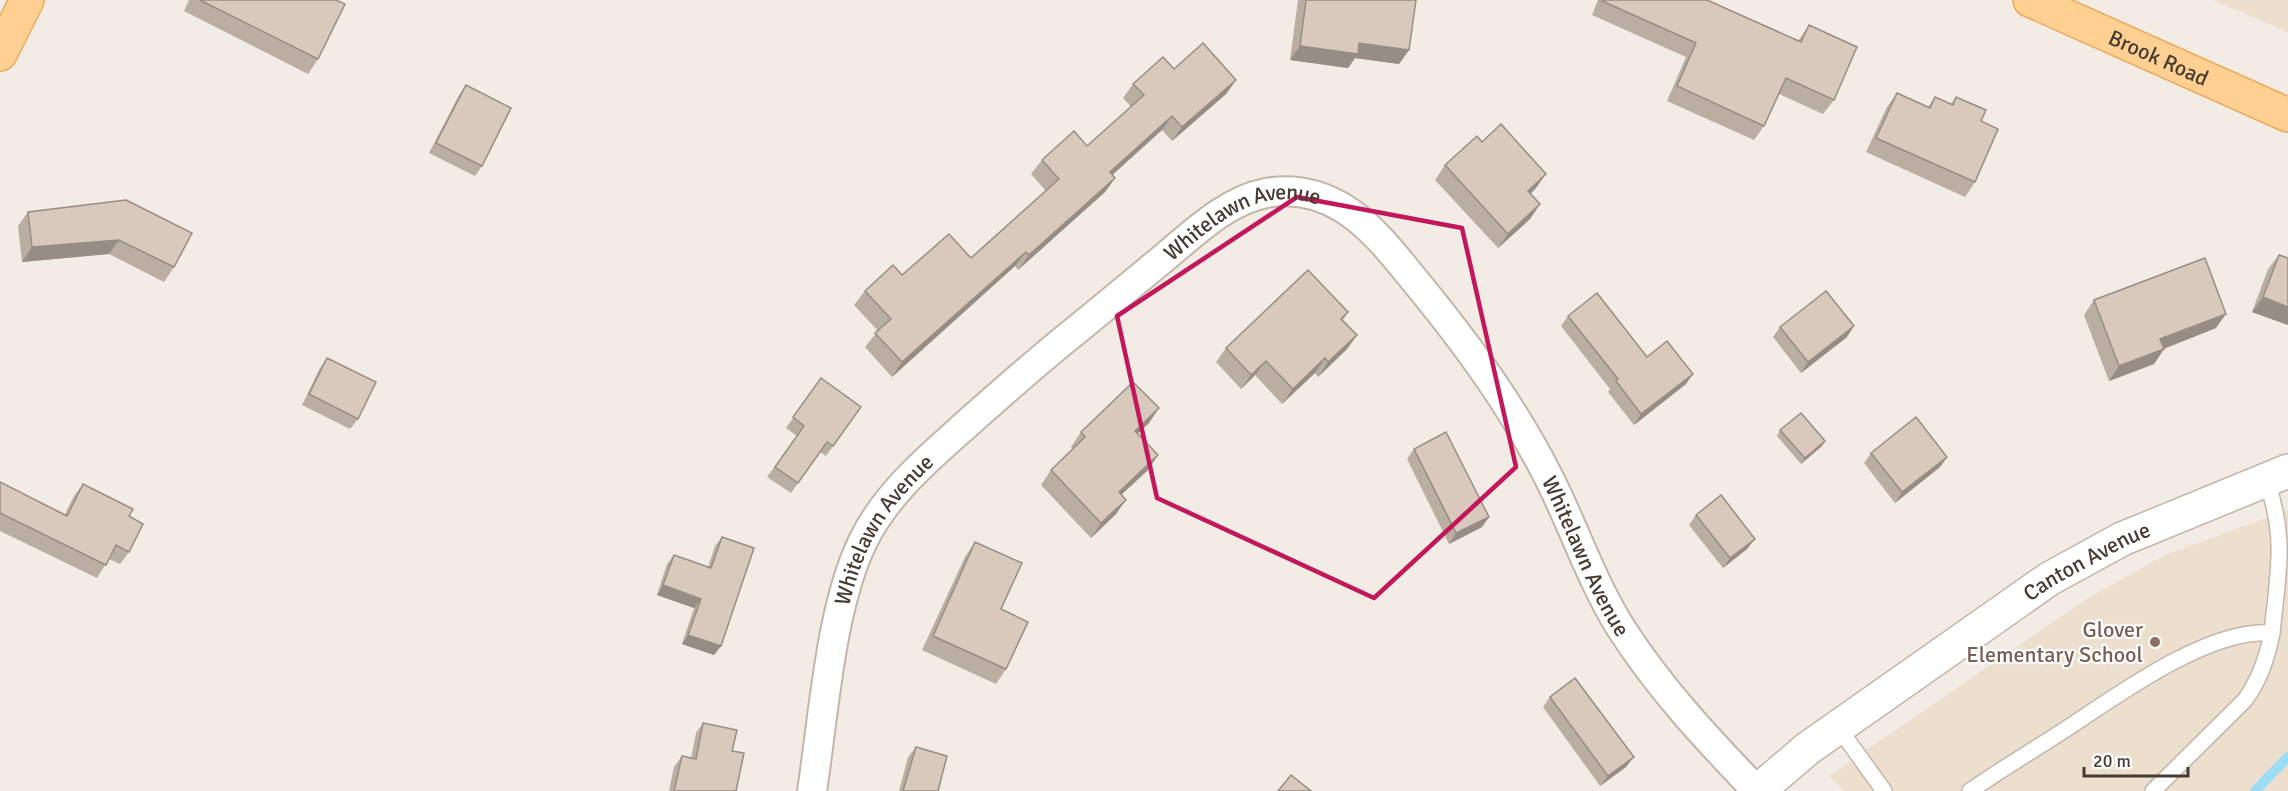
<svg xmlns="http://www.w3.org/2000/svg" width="2288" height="791" font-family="Signika,sans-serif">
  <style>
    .education { fill: #eddfcd }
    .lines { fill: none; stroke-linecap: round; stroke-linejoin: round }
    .stream { stroke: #9cddf4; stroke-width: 10 }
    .service-casing { stroke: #c2b6a9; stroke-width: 18 }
    .minor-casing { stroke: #c2b6a9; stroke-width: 32 }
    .tertiary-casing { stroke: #c2b6a9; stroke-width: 36 }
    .primary-casing { stroke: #eaaa5b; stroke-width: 36 }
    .service { stroke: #fff; stroke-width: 15 }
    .minor { stroke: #fff; stroke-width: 28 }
    .tertiary { stroke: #fff; stroke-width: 33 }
    .primary { stroke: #ffd091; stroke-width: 33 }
    .wall { fill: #baada2 }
    .shaded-wall { fill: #978d84 }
    .building { fill: #d8c9bc; stroke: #978d84; stroke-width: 1.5 }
    .marked { fill: none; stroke: #c2185b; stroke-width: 4.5; stroke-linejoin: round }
    .education-dot { fill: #8d6e63; stroke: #fff; stroke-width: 2 }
    .labels { text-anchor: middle; stroke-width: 4.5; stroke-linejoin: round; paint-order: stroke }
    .street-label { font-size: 22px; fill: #463c34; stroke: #fff }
    .education-label { font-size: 22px; fill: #785e54; stroke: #fff; text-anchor: end }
  </style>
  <rect width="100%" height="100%" fill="#f3ece4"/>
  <!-- education -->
  <g class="education">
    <polygon points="2213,0 2288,0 2288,32"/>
    <polygon points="2288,510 2288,791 1844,791 1829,776 2085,600 2165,555"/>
  </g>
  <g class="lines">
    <!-- stream -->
    <polyline class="stream" points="2255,791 2288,757"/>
    <!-- service casing -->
    <g class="service-casing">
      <g id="service">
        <polyline points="1838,727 1884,791"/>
        <path d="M1970,791C2000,770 2032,751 2063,731C2115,697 2209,627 2272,633C2278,572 2287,538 2266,479"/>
        <path d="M2153,791L2245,700C2260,679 2267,658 2272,633"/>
      </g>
    </g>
    <!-- minor casing -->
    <g class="minor-casing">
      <g id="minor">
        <path id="s1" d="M812,791C824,714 830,609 863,541C887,492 930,457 969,422C1005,390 1041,358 1079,328C1106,306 1132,284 1159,262C1191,236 1225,201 1266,193C1293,188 1320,194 1343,208C1372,226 1394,255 1416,282C1467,344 1514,408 1550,480C1574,528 1591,579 1619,625C1658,687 1707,739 1757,791"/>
      </g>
    </g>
    <!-- tertiary casing -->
    <g class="tertiary-casing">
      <g id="tertiary">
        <path id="s2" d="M1758,791L1807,749L2049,579L2122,539L2288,471"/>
      </g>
    </g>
    <!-- primary casing -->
    <g class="primary-casing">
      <g id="primary">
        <path id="s3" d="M2030,0L2288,115"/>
        <polyline points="0,54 27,0"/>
      </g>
    </g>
    <!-- service -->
    <use href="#service" class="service"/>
    <!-- minor -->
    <use href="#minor" class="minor"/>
    <!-- tertiary -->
    <use href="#tertiary" class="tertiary"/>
    <!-- primary -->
    <use href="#primary" class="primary"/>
  </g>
  <!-- wall -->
  <g class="wall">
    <polygon points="189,0 336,0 318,59 308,74 184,11"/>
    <polygon points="1298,0 1416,0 1409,50 1399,64 1355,58 1348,68 1290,60"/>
    <polygon points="1598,0 1707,0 1798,41 1809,25 1834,100 1823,114 1779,94 1764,126 1754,140 1667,101 1686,57 1592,15"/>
    <polygon points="1174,69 1236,80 1226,94 1172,141 1162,130 1112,175 1115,178 1105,192 1018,270 1015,266 892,377 865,347 878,331 854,305 865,291 902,275 971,258 1046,191 1031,174 1042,160 1087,146 1131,107 1123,98 1133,84"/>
    <polygon points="466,85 482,166 475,176 429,153 459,95"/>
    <polygon points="1897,93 1928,107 1935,97 1951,104 1956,97 1981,121 1975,182 1965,197 1866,152 1887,107"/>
    <polygon points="1482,142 1536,188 1531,194 1540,204 1530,219 1498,248 1435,180 1445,165"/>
    <polygon points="126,200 174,267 164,282 109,254 22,262 18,226 28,212"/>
    <polygon points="2279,255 2288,258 2288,325 2252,312 2268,269"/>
    <polygon points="2094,300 2216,328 2164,349 2154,364 2109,381 2084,315"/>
    <polygon points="1348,312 1343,320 1357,335 1347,349 1318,377 1315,373 1282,404 1255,375 1241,389 1216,362 1226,348"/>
    <polygon points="1568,316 1647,357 1686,384 1634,425 1608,392 1610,389 1561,326"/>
    <polygon points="1780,327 1847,337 1801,373 1773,337"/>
    <polygon points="327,358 358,419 350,429 302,405 320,368"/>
    <polygon points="821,378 861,407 826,456 820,452 791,493 767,477 797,436 786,428"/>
    <polygon points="1149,423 1137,434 1148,470 1121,495 1116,514 1091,538 1041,485 1051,470 1073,449 1071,447 1081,432"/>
    <polygon points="1780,430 1825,441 1822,446 1801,464 1777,436"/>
    <polygon points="1414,449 1489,517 1482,527 1449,544 1407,459"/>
    <polygon points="1871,453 1947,457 1940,467 1895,503 1864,463"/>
    <polygon points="0,482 65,514 74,496 83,484 129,516 129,552 120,564 109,559 97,578 0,531"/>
    <polygon points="1696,515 1747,549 1723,568 1689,525"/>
    <polygon points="722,537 721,646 714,655 682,644 694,608 657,595 667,564 674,555 708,567 715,546"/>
    <polygon points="975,542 1001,609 1006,669 996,684 922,650 965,557"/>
    <polygon points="1550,697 1626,767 1600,786 1543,707"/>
    <polygon points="703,723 732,751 736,791 669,791 674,767 682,756 691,758 696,733"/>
    <polygon points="916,747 938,791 899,791 908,757"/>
  </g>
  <!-- shaded-wall -->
  <g class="shaded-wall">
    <polygon points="1359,43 1409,50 1399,64 1355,58 1348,68 1290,60 1300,46"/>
    <polygon points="1236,80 1226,94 1172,141 1182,127"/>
    <polygon points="1172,116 1162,130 1100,186 1110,172"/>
    <polygon points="1546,174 1536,188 1518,205 1528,191"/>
    <polygon points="1115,178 1105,192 1018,270 1029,255"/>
    <polygon points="1540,204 1530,219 1498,248 1508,234"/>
    <polygon points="119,240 109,254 22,262 32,247"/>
    <polygon points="1026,252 1015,266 892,377 902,362"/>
    <polygon points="2263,297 2288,307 2288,325 2252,312"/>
    <polygon points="2226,314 2216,328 2150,354 2160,339"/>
    <polygon points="1854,326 1847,337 1801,373 1808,362"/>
    <polygon points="1357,335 1347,349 1318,377 1328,362"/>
    <polygon points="2164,349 2154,364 2109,381 2119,366"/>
    <polygon points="1325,358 1315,373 1282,404 1293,389"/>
    <polygon points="1266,361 1255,375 1241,389 1251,375"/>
    <polygon points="1693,374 1686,384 1634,425 1641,414"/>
    <polygon points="1159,408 1149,423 1124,446 1135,431"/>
    <polygon points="1825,441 1822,446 1801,464 1805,458"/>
    <polygon points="1158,455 1148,470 1109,506 1119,492"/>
    <polygon points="1947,457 1940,467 1895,503 1902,492"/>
    <polygon points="1126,500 1116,514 1091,538 1101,523"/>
    <polygon points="1489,517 1482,527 1449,544 1456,533"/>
    <polygon points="1755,539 1747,549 1723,568 1730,558"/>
    <polygon points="663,585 701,599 694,608 657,595"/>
    <polygon points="688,635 721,646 714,655 682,644"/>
    <polygon points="1634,757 1626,767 1600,786 1608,776"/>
  </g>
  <!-- building -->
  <g class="building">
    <polygon points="200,0 336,0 345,4 318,59"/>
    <polygon points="1306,0 1416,0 1409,50 1359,43 1358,54 1300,46"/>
    <polygon points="1602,0 1707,0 1801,42 1809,25 1857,47 1834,100 1786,78 1764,126 1677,86 1696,43 1602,1"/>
    <polygon points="1203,43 1236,80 1182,127 1172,116 1110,172 1115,178 1029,255 1026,252 902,362 875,333 891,319 865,291 893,265 902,275 949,234 971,258 1059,179 1042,160 1074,131 1087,146 1144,95 1133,84 1163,57 1174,69"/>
    <polygon points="466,85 511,108 482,166 436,143"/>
    <polygon points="1897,93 1930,108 1935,97 1953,105 1956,97 1986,110 1981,121 1998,129 1975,182 1876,138"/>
    <polygon points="1501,124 1546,174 1528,191 1540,204 1508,234 1445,165 1477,136 1482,142"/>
    <polygon points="126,200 192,233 174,267 119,240 32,247 28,212"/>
    <polygon points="2279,255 2288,258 2288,307 2263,297"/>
    <polygon points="2205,258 2226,314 2160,339 2164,349 2119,366 2094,300"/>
    <polygon points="1308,270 1348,312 1341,319 1357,335 1328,362 1325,358 1293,389 1266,361 1251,375 1226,348"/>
    <polygon points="1826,291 1854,326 1808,362 1780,327"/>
    <polygon points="1597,293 1647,357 1667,341 1693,374 1641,414 1616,381 1618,379 1568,316"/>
    <polygon points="327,358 376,382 358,419 309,394"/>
    <polygon points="821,378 861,407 833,446 827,442 798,483 775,467 804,426 793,417"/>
    <polygon points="1133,382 1159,408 1135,431 1158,455 1119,492 1126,500 1101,523 1051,470 1085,437 1081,432"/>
    <polygon points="1801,413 1825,441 1805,458 1780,430"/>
    <polygon points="1916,417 1947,457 1902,492 1871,453"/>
    <polygon points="1446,432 1489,517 1456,533 1414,449"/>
    <polygon points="0,482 67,516 83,484 133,509 129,516 143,524 129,552 116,545 106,565 0,513"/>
    <polygon points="1721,495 1755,539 1730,558 1696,515"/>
    <polygon points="722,537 754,548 721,646 688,635 701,599 663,585 674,555 711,568"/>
    <polygon points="975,542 1022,563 1001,609 1028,622 1006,669 933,636"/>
    <polygon points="1575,678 1634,757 1608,776 1550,697"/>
    <polygon points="703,723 737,730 732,751 744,753 736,791 674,791 682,756 696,759"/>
    <polygon points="916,747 947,756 938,791 903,791"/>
    <polygon points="1291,775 1311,791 1278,791"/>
  </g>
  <!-- marked area -->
  <path class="marked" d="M1297,197L1462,228L1516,467L1374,598L1157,498L1117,316Z"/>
  <!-- markers -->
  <circle class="education-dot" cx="2155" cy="642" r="6"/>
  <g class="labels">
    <!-- street labels -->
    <g class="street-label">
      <text dy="8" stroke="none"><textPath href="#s3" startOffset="141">Brook Road</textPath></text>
      <text dy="8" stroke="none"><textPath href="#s1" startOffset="762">Whitelawn Avenue</textPath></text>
      <text dy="8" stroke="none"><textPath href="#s1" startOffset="276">Whitelawn Avenue</textPath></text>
      <text dy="8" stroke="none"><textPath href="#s1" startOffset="1302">Whitelawn Avenue</textPath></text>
      <text dy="8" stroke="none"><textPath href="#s2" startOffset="402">Canton Avenue</textPath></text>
    </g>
    <!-- education labels -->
    <g class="education-label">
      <text x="2143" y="637">Glover<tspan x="2143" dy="25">Elementary School</tspan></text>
    </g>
  </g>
  <!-- scale -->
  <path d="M2084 767v9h104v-9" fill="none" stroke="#463c34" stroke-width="3"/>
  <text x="2093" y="767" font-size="18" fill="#463c34" stroke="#ffffff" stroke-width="4.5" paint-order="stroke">20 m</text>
</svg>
